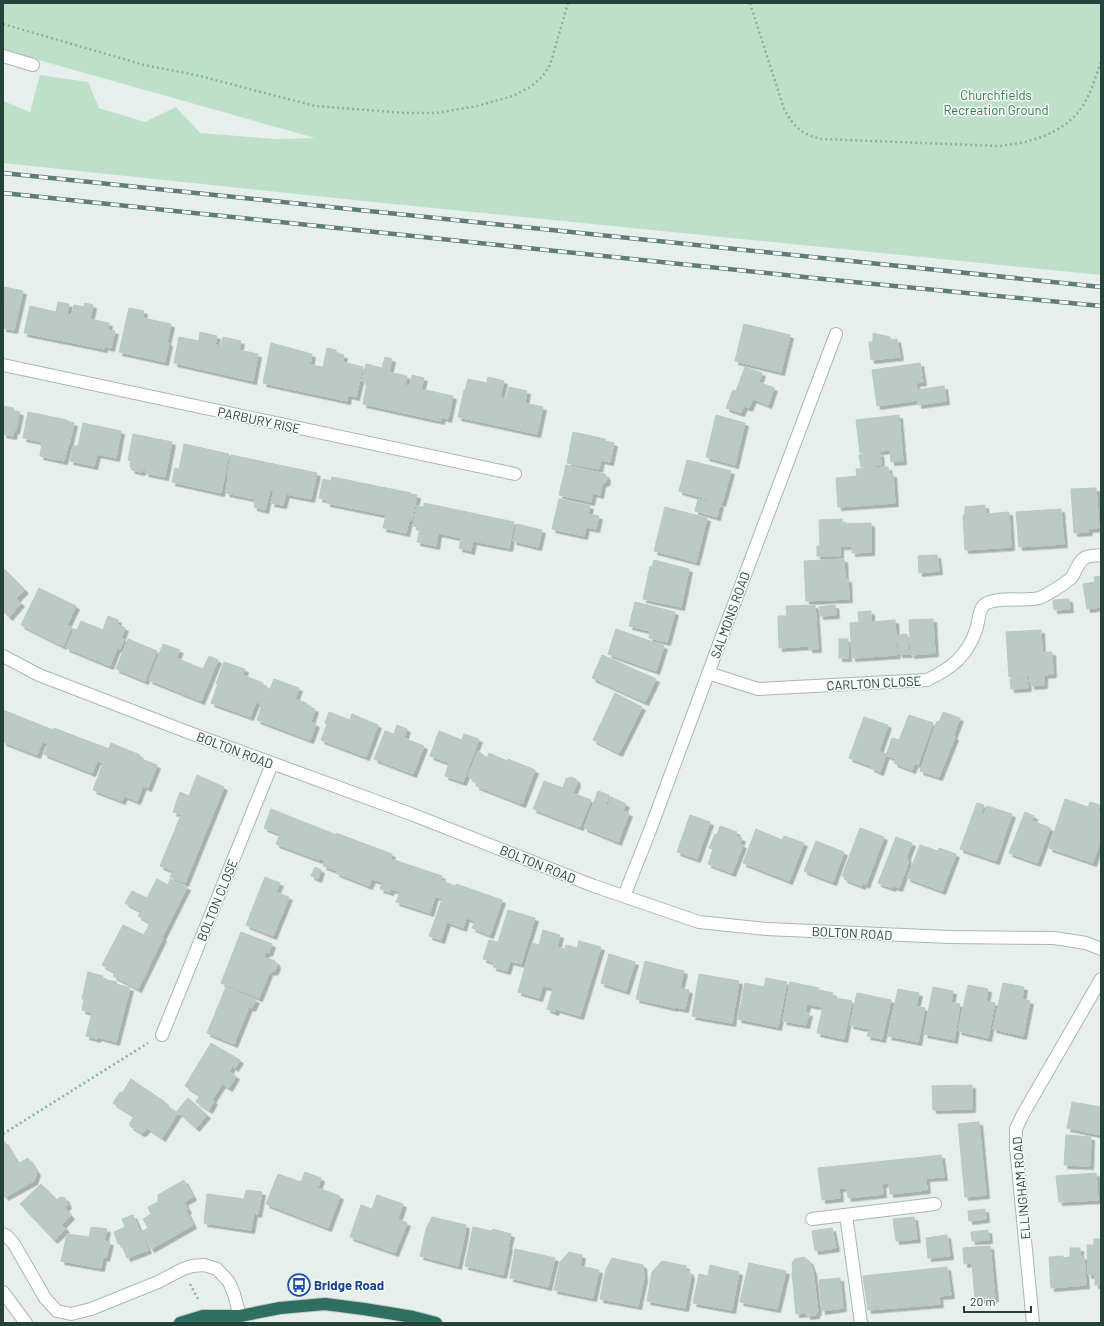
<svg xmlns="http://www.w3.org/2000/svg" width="1104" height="1326" font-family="Barlow,sans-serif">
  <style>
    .green { fill: #bfe0c8 }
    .building { fill: #bbcac4; stroke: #b8c9c2; filter: url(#shadow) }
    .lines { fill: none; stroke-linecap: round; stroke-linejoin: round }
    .minor-casing { stroke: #a8b8b2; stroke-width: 14 }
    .highway-casing { stroke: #c2cac8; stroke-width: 14 }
    .path { stroke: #86b3a5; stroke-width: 2.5; stroke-dasharray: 2 3; stroke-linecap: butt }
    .minor { stroke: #fff; stroke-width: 12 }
    .highway { stroke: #2f6f62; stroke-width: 12 }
    .rail-casing { stroke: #5f7d75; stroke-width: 4.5 }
    .rail { stroke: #f7fbf9; stroke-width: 3; stroke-dasharray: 9; stroke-linecap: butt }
    .labels { text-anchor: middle; stroke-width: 3; stroke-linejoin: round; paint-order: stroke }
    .park-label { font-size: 13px; fill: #2d7a4b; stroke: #f7fbf9 }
    .street-label { font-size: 13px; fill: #24423a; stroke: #f7fbf9 }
    .transit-label { font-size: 13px; font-weight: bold; fill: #164399; stroke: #f7fbf9; text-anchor: start }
  </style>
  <defs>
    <filter id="shadow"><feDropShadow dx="3.5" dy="3.5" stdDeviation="0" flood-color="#0004"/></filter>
  </defs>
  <rect width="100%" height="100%" fill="#e6efeb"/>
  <!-- green -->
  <polygon class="green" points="3,3 1101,3 1101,275 373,202 3,163 3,101 30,112 40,75 88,82 99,108 145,122 176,107 200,133 275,139 315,138 3,50"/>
  <!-- building -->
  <g class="building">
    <polygon points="4,287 23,291 14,330 3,328"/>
    <polygon points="58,302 69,304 67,314 72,315 74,305 84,307 85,303 93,305 90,319 109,323 108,330 115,331 111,348 104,346 104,349 24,333 30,306 56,312"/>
    <polygon points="129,308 144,311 143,318 171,324 167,342 169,343 165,362 119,352"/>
    <polygon points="744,324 790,335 781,372 735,361"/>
    <polygon points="200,332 217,336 215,345 221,346 223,337 241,341 239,350 258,354 253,381 174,363 179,337 199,341"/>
    <polygon points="873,333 890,337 890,340 897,339 900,357 871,360 869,342 873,342"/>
    <polygon points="271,343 312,354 310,365 323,367 327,348 336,350 336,354 344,355 343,362 363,367 356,397 348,395 347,401 263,383"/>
    <polygon points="385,357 392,359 389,372 407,376 405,385 410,386 412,375 424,378 421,389 453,396 448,419 442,417 441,421 363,404 367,382 362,381 366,364 382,368"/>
    <polygon points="920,363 923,382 916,383 917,390 944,386 946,401 918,405 918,400 877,406 872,370"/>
    <polygon points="745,367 762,373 759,382 774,388 768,405 753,399 749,408 744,406 741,413 726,408 733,390 736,391"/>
    <polygon points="488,377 504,381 500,398 506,399 509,387 527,391 525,403 543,407 537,434 458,417 464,390 465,391 468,379 487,383"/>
    <polygon points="3,406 14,408 13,411 20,412 16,430 14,431 13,436 3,434"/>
    <polygon points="28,412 67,420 67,421 74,423 69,445 68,445 64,461 40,456 42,442 23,438"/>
    <polygon points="716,415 745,423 735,465 706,457"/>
    <polygon points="899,415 903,461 891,462 890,450 860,453 856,420"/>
    <polygon points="83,423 121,431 116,458 97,454 94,466 70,461 73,446 78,446"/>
    <polygon points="573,432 605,439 605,441 614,443 610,462 601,460 599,469 567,463"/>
    <polygon points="133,434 172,442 165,477 145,473 146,468 141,472 132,470 130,465 131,461 128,460"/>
    <polygon points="184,444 229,454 221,493 172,482 175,468 179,469"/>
    <polygon points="880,453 881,465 861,467 859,455"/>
    <polygon points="231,455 317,473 311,499 286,494 283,505 271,503 274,491 270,490 265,510 254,507 255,499 226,493 228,478 228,473"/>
    <polygon points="687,460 731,471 722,503 679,491"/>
    <polygon points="566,465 605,474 607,478 606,482 602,484 600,495 593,493 591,502 559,495"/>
    <polygon points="888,467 889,474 893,474 895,503 838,507 836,478 857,476 856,469"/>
    <polygon points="332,477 411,493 410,494 417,495 412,520 409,520 406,533 383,528 386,515 327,503 327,500 319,498 323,479 331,481"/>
    <polygon points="1096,488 1099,528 1088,529 1089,532 1074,533 1071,489"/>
    <polygon points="559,499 590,506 588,514 599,516 596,529 586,527 584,536 552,529"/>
    <polygon points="698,499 720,504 717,517 695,511"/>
    <polygon points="424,503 514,522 509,548 473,541 471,551 459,548 461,538 438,533 436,546 417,542 420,528 413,526 417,506 424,507"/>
    <polygon points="985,505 986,514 1009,512 1011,547 965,550 963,515 965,515 965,507"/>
    <polygon points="665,507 707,518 696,562 654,551"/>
    <polygon points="1061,509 1064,544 1019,547 1016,512"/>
    <polygon points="842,519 842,524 871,523 871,552 852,553 852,546 840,546 840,556 817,556 817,546 820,546 819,520"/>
    <polygon points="517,524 542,530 538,547 513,541"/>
    <polygon points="937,555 939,571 919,573 918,556"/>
    <polygon points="844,559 845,579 848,579 849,599 806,601 804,561"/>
    <polygon points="654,560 689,569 681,607 643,599 650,566 652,567"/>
    <polygon points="3,568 25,590 16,599 21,603 9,617 3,611"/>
    <polygon points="1101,576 1101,607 1087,609 1083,584 1095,582 1094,577"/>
    <polygon points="39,588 76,606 67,625 72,627 63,646 21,625"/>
    <polygon points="1069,599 1070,609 1054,610 1053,600"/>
    <polygon points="635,602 675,612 667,642 649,638 650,631 629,626"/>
    <polygon points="815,605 818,649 809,649 809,646 779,648 778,616 787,616 786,606"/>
    <polygon points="835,605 836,615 820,616 819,607"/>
    <polygon points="871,611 871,622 895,620 897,655 852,658 850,623 859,622 858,612"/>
    <polygon points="108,616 118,620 117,624 125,628 121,638 124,639 120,649 117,648 110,666 66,648 74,629 77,630 81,621 103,630"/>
    <polygon points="933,619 935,653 911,655 909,620"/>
    <polygon points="616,629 664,646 656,671 608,654"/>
    <polygon points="1041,630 1042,652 1052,652 1053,674 1044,675 1044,685 1031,686 1030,676 1009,677 1006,632"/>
    <polygon points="907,634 909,654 899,654 898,635"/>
    <polygon points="128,639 157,651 145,681 116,669"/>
    <rect x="839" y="639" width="9" height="19"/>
    <polygon points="163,644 180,650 176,658 203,669 209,656 218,660 201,701 149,680"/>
    <polygon points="602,655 656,679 645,702 592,678"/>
    <polygon points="224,662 245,669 243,675 263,683 262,686 270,689 274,679 299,688 295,699 307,703 306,706 315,709 311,722 316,724 310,740 257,720 262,705 256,702 250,717 211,703 218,684 216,684"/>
    <polygon points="1027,678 1028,688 1011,689 1010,679"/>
    <polygon points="615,693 642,707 619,753 593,740"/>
    <polygon points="3,710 53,730 48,744 42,742 37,755 3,742"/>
    <polygon points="329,712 350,720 352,714 378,725 366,757 321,740 327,724 325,723"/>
    <polygon points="943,712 960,718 953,736 955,737 939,777 920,771 937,721 939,722"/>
    <polygon points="909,715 933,723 918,765 915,763 912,770 894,763 896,759 886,755 892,738 899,740"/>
    <polygon points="864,717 888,725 879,751 886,754 880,772 871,768 871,766 849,758"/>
    <polygon points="397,725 407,729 404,738 424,746 413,774 374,759 385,731 394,734"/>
    <polygon points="54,728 109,749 103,763 97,761 92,773 44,754"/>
    <polygon points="439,731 462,740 464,734 479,739 463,782 445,776 449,763 430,756"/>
    <polygon points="111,743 140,755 122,801 93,790"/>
    <polygon points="478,751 487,758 477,783 468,776"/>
    <polygon points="489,753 507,761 508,759 535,770 522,804 476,786"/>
    <polygon points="139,758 157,765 148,788 143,786 137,801 124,796"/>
    <polygon points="197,775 224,787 185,883 170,877 173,871 160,866 181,815 173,812 180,792 189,796"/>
    <polygon points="571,777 576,779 577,783 573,793 591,800 580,827 533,809 544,781 563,788 566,779"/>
    <polygon points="598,791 609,795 606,804 608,805 611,797 626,804 623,811 629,813 618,842 584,828"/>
    <polygon points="1065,799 1088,807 1090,802 1100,805 1098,810 1101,811 1101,838 1093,863 1049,848"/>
    <polygon points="977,803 984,805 981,814 984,814 987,806 1012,814 996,861 960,849"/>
    <polygon points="271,809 334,834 324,860 319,859 319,860 276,844 280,834 264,828"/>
    <polygon points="1025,812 1034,816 1033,821 1050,828 1037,863 1009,853"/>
    <polygon points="690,815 710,822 697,859 677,852"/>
    <polygon points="720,826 737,832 735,836 742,838 740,844 743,845 732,873 708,864 713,849 709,848 715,834 717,835"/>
    <polygon points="860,828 884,837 866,885 863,883 862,886 844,879 845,877 842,876"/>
    <polygon points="756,829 782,840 784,836 804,843 789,881 743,863"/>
    <polygon points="336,833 392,854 381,882 372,879 369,886 336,873 337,871 323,866"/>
    <polygon points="896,837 912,843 907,856 908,864 899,888 893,886 892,888 878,883"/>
    <polygon points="816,841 844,852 833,882 804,871"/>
    <polygon points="920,845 938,851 939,848 956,854 942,891 907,878"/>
    <polygon points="391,859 442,876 441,880 447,882 442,899 435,896 430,913 396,902 400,892 391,889 390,892 380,889"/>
    <polygon points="315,867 321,870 318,879 311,876"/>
    <polygon points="265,877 280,883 276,892 289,897 273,936 246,925"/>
    <polygon points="157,879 168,885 170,879 187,887 162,937 147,929 150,922 138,916 141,911 125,903 132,891 147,898"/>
    <polygon points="448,883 455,886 456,884 502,900 490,935 472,928 475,921 466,918 463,928 447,922 441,940 429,936"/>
    <polygon points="508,910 535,918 521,964 510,961 507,971 493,967 494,962 483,959 489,940 498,942"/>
    <polygon points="123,925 144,935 146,930 163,938 138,989 113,976 115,972 102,965"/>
    <polygon points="543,930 560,935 557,947 565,949 553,988 543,986 539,998 518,992 532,943 539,945"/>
    <polygon points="241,932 272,944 269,953 266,952 264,957 275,961 277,965 275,971 270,972 260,968 269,973 259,998 221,983"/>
    <polygon points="579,941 601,947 580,1016 556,1009 555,1012 547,1009 566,945 577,948"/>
    <polygon points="609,954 635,962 626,991 601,983"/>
    <polygon points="645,961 684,971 680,988 689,990 685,1009 675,1007 675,1008 636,999"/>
    <polygon points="88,972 103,976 102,979 117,982 116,984 130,988 116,1042 98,1037 97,1039 86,1036 92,1013 82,1010 84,999 82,999"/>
    <polygon points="699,974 739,981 732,1023 692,1016"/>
    <polygon points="766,978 787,982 778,1027 738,1019 745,983 764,987"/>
    <polygon points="790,982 819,988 816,1006 807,1004 805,1013 809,1013 806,1025 783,1021"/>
    <polygon points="1003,983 1024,987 1022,999 1030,1001 1023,1036 993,1029"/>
    <polygon points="968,985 988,989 986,1001 995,1003 988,1038 958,1031"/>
    <polygon points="226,987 256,1000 252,1008 249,1007 234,1044 207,1033"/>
    <polygon points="933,987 953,991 951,1003 960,1004 954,1040 924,1034"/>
    <polygon points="898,989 919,993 916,1006 925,1008 918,1042 888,1036"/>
    <polygon points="820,990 833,993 832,997 852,1001 844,1039 817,1033 823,1007 817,1006"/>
    <polygon points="857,993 891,1000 882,1039 867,1036 869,1029 850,1025"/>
    <polygon points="211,1043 240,1060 235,1068 232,1066 229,1072 236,1076 229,1088 222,1084 212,1100 214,1101 209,1110 196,1102 200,1095 185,1086"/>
    <polygon points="131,1079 165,1102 164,1104 178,1113 162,1138 147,1128 144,1132 141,1133 130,1126 130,1123 134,1116 113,1103 120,1092 122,1093"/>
    <polygon points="972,1085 972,1109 933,1110 932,1086"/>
    <polygon points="188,1098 207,1115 196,1128 177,1111"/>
    <polygon points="1072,1102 1101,1107 1101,1135 1067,1128"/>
    <polygon points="979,1122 986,1195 965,1197 958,1124"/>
    <polygon points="1066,1135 1091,1137 1090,1166 1064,1165"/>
    <polygon points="4,1141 18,1164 28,1158 37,1172 34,1181 5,1197 3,1194 3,1142"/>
    <polygon points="941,1155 944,1177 926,1178 924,1157"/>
    <polygon points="924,1157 927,1190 890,1194 889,1183 882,1184 883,1194 848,1198 847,1188 839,1188 840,1198 822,1200 818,1168"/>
    <polygon points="305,1172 321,1178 318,1188 340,1196 328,1228 266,1204 278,1174 301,1182"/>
    <polygon points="1096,1173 1098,1200 1059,1202 1056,1176"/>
    <polygon points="184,1180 193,1197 184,1202 188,1210 186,1211 193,1225 151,1249 141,1232 148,1228 143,1219 151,1214 148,1207 158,1202 158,1195"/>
    <polygon points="41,1184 57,1200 60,1197 65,1198 68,1205 65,1208 71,1216 62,1225 66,1229 54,1240 20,1204"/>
    <polygon points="246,1190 262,1192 258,1214 254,1213 251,1230 204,1223 207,1194 244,1199"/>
    <polygon points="377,1195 403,1204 398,1219 407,1223 395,1253 350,1237 361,1205 372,1209"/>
    <polygon points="985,1209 986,1219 969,1221 968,1211"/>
    <polygon points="133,1215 148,1250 127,1258 121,1243 118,1244 114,1232 125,1227 122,1219"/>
    <polygon points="432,1217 466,1225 464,1238 458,1266 420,1256 426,1229"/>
    <polygon points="914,1217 917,1239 896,1241 893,1219"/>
    <polygon points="91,1227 107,1229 104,1241 110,1242 106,1258 103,1257 101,1268 61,1261 67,1234 89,1237"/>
    <polygon points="473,1227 492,1231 493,1229 511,1234 508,1246 509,1247 503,1275 465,1266"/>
    <polygon points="832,1228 836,1248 815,1251 812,1231"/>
    <polygon points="988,1230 989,1240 972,1241 971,1232"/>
    <polygon points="947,1235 950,1256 928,1258 926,1238"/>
    <polygon points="1094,1239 1101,1239 1101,1285 1095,1285 1095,1274 1088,1275 1087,1245 1094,1245"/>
    <polygon points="990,1246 995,1298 975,1300 972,1263 964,1264 963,1248"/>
    <polygon points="1070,1248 1080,1248 1080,1257 1084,1256 1086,1285 1051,1288 1049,1257 1063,1256 1063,1258 1070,1257"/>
    <polygon points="515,1249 555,1258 548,1287 510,1278"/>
    <polygon points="569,1252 582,1255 580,1266 599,1270 593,1298 554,1290 560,1262"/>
    <polygon points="804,1257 809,1261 813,1271 818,1312 816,1312 816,1315 807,1316 807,1313 796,1314 792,1272 793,1272 792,1263 795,1259"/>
    <polygon points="612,1258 643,1265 644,1278 638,1306 600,1299 606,1269"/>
    <polygon points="662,1261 686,1266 686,1270 689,1271 691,1275 685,1308 647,1301 652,1272"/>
    <polygon points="749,1263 786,1271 777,1309 740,1302"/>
    <polygon points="710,1265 739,1272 732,1310 693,1303 699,1274 708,1276"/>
    <polygon points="947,1267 951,1295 939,1296 940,1304 868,1310 863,1276"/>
    <polygon points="840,1278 843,1308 822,1311 819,1280"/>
  </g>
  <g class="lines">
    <!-- minor casing -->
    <g class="minor-casing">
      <g id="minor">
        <polyline points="3,56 33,65"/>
        <polyline points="3,365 515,474"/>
        <polyline points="3,656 39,675 190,733 411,814 594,886 699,922 766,929 950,937 1054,938 1086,943 1101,949"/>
        <path d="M708,673L758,689L927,680C952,668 967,656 976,630C979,622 978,613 983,606C992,595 1026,602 1039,598C1045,596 1068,582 1072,577C1076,571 1078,563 1083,559C1088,555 1096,556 1101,555"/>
        <polyline points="624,896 649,833 728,620 836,334"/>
        <polyline points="162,1035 272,764"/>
        <polyline points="846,1215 861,1323"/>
        <polyline points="812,1219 935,1204"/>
        <polyline points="3,1234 7,1236 14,1244 45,1298 57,1311 71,1314 91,1309 158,1282 183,1269 192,1266 204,1265 217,1269 229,1282 234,1294 240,1316"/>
        <polyline points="3,1292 26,1323"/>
        <polyline points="1033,1323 1016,1147 1016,1129 1023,1114 1101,979"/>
      </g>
    </g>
    <!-- highway casing -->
    <g class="highway-casing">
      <polyline id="highway" points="180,1323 203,1316 240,1316 280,1308 325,1304 364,1309 413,1317 436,1323"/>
    </g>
    <!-- path -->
    <g class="path">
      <path d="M750,3L784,109C794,127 802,135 822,139L999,146C1029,143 1060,135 1080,110C1090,96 1096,77 1101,61"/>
      <polyline points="3,24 144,65 196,75 315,106 405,113 436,113 477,106 513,96 530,87 542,77 550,65 568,3"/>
      <polyline points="3,1134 148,1043"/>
      <polyline points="190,1284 198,1299"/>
    </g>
    <!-- minor -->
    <use href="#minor" class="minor"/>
    <!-- highway -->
    <use href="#highway" class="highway"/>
    <!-- rail casing -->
    <g class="rail-casing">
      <g id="rail">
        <polyline points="3,173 1101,287"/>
        <polyline points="3,193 823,279 1101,306"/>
      </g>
    </g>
    <!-- rail -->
    <use href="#rail" class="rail"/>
  </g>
  <!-- icons -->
  <defs>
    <g id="bus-ring" transform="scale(1.15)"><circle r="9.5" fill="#f7fbf9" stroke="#1a4fb4" stroke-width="1.5"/><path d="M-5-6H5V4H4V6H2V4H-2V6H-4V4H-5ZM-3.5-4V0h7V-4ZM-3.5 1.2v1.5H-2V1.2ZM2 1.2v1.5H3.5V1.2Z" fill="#1a4fb4"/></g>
  </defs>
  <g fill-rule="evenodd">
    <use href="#bus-ring" x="299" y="1285"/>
  </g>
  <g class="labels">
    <!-- park labels -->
    <g class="park-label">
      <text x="996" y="100">Churchfields<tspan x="996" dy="15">Recreation Ground</tspan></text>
    </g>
    <!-- street labels -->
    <g class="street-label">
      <text transform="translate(259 420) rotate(12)" y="5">PARBURY RISE</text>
      <text transform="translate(730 615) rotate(-70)" y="5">SALMONS ROAD</text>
      <text transform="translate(874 683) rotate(-3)" y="5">CARLTON CLOSE</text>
      <text transform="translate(235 750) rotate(21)" y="5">BOLTON ROAD</text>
      <text transform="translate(538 864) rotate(22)" y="5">BOLTON ROAD</text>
      <text transform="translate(217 900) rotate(-68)" y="5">BOLTON CLOSE</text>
      <text transform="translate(852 933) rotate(3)" y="5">BOLTON ROAD</text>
      <text transform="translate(1021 1188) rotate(-95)" y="5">ELLINGHAM ROAD</text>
    </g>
    <!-- transit labels -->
    <g class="transit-label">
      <text x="314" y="1290">Bridge Road</text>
    </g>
  </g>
  <!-- border -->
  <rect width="1104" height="1326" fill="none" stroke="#24423a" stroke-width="8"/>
  <!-- scale -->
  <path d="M964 1306v6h67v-6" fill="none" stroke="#24423a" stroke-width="2"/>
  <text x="970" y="1306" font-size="12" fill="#24423a" stroke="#f7fbf9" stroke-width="3" paint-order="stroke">20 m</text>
</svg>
